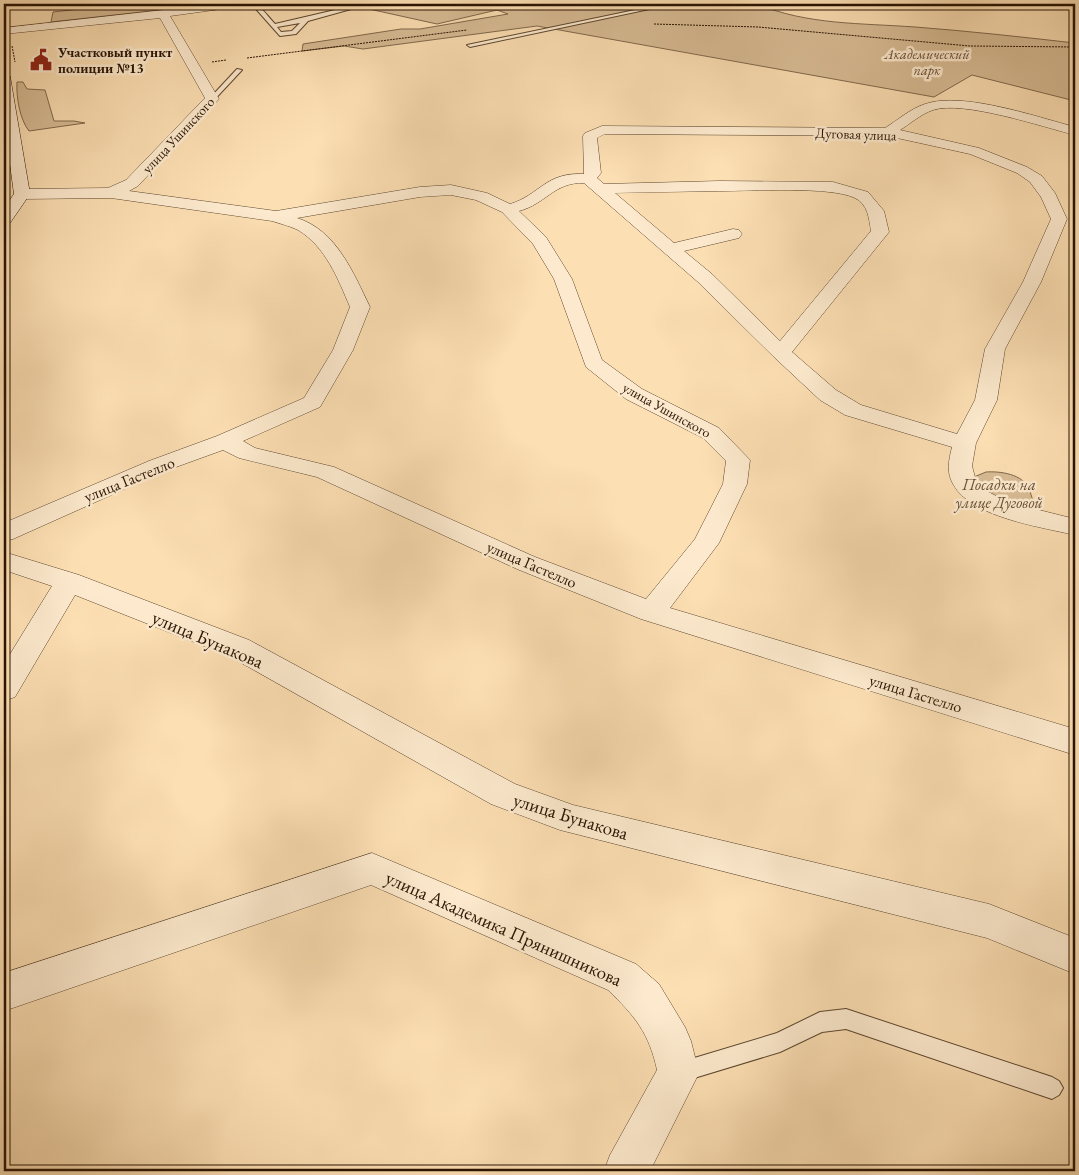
<svg xmlns="http://www.w3.org/2000/svg" width="1079" height="1175" font-family="'EB Garamond',serif">
  <style>
    .green { fill: #d8bc95; stroke: #80684c }
    .lines { fill: none; stroke-linecap: round; stroke-linejoin: round }
    .lane-casing { stroke: #5d462e; stroke-width: 2 }
    .street-casing { stroke: #5d462e; stroke-width: 1 }
    .secondary-casing { stroke: #281302; stroke-width: 1 }
    .path { stroke: #281302; stroke-width: 1; stroke-dasharray: 2 1; stroke-linecap: butt }
    .lane { fill: #fdeace; fill-rule: evenodd }
    .street { fill: #fdeace; fill-rule: evenodd }
    .secondary { fill: #fdeace; fill-rule: evenodd }
    .labels { text-anchor: middle; stroke-width: 5; stroke-linejoin: round; paint-order: stroke }
    .far-poi-label { font-size: 14px; font-weight: bold; fill: #281302; stroke: #fdeace; text-anchor: start }
    .far-park-label { font-size: 14px; font-style: italic; fill: #664e35; stroke: #fdeace }
    .far-street-label { font-size: 14px; fill: #281302; stroke: #fdeace }
    .street-label { font-size: 16px; fill: #281302; stroke: #fdeace }
    .park-label { font-size: 16px; font-style: italic; fill: #664e35; stroke: #fdeace }
    .near-street-label { font-size: 19px; fill: #281302; stroke: #fdeace }
  </style>
  <rect width="100%" height="100%" fill="#fcdfb3"/>
  <filter id="stains"><feTurbulence type="fractalNoise" baseFrequency=".004" numOctaves="4"/><feColorMatrix values="0 0 0 0 .2 0 0 0 0 .09 0 0 0 0 .02 0 0 0 .5 -.17"/></filter>
  <radialGradient id="worn" r=".72"><stop offset=".6" stop-color="#630" stop-opacity="0"/><stop offset="1" stop-color="#630" stop-opacity=".3"/></radialGradient>
  <!-- green -->
  <g class="green">
    <polygon points="126,4 214,4 51,22 53,12"/>
    <path d="M386,4H757C808,25 860,23 915,27C968,31 1022,37 1075,43V101L972,75L934,97L537,26L363,49L344,46L302,51L303,44L401,29H420L508,14L497,10L437,24L369,9Z"/>
    <path d="M17,82H23L27,89L45,90L54,121H74L85,123L29,131C20,120 16,97 17,82Z"/>
    <path d="M986,472C1000,471 1023,474 1029,489C1031,493 1031,496 1033,500L1024,511L1002,513L969,479Z"/>
  </g>
  <g class="lines">
    <!-- lane casing -->
    <g class="lane-casing">
      <g id="lane">
        <path d="M249,4C261,4 267,16 275,24L361,4H369L308,21L296,34L280,36L256,9ZM300,23L292,31L281,32L277,27Z"/>
        <polygon points="664,4 673,4 470,47 467,45"/>
        <polygon points="237,69 242,70 214,100 210,100 210,98"/>
        <polygon points="846,1009 1052,1077 1059,1081 1063,1088 1059,1095 1052,1099 846,1029 822,1032 780,1052 681,1082 674,1079 671,1072 674,1065 681,1062 777,1033 820,1012"/>
      </g>
    </g>
    <!-- street casing -->
    <g class="street-casing">
      <g id="street">
        <path d="M217,4H241L236,7L170,16L219,99L138,186L129,191L276,211L420,187L451,185L487,193L510,204C540,195 545,172 584,174L583,136L585,133L602,126L885,128C898,120 910,109 925,104C962,91 1037,117 1075,127V135C1043,127 963,100 933,110C921,114 910,124 900,130L979,148L1027,167L1042,176L1055,193L1067,219L1041,282L1005,349L997,400L976,443L972,466L976,481L985,490L1007,502L1075,519V535C1041,527 970,517 953,484C946,472 949,459 952,447L845,415L820,400L774,357L698,282L584,183C554,182 546,204 519,211L546,237L572,279L602,360L642,389L719,428L750,460L747,484L719,543L670,608L1075,729V755L641,619L517,569L317,477L239,458L223,450L165,471L13,539L4,541V523L149,461L217,436L304,398L333,350L350,307C338,279 326,247 298,230C290,226 281,224 272,221L111,198L22,199L16,197L14,194L16,191L22,189L108,188L126,180L205,98L160,18L4,34V28ZM605,134L888,136L970,154L1017,173L1030,182L1041,197L1051,219L1023,282L985,349L975,400L957,434L861,405L836,390L792,352L889,232L884,211L868,192L833,182L720,181L604,184L597,178L601,173L597,138ZM720,191C750,191 831,186 855,198C868,204 869,219 871,231L780,341L712,274L684,251L739,238L742,234L739,230L733,229L674,243L615,193ZM451,195L476,200L502,212L533,244L554,279L586,367L626,399L703,438L726,461L723,484L695,539L646,599L535,557L334,467L255,448L243,441L320,407L353,350L370,307C353,272 336,230 297,218L420,197Z"/>
        <polygon points="4,552 79,575 249,640 515,784 573,805 989,904 1075,938 1075,974 987,938 560,830 491,804 229,656 75,595 15,697 4,701 4,664 52,586 4,570"/>
        <path d="M372,853L636,964L659,984L685,1027L691,1041L699,1073L650,1171H604L610,1155L657,1070C649,1033 635,1016 608,990L371,885L4,1011V973Z"/>
      </g>
    </g>
    <!-- secondary casing -->
    <g class="secondary-casing">
      <polygon id="secondary" points="4,72 10,76 30,194 10,223 4,224 4,208 14,194 4,120"/>
    </g>
    <!-- path -->
    <g class="path">
      <polyline points="654,24 758,27 970,46 1075,47"/>
      <polyline points="12,46 15,62"/>
      <polyline points="247,58 467,30"/>
      <polyline points="212,62 226,60"/>
    </g>
    <!-- lane -->
    <use href="#lane" class="lane"/>
    <!-- street -->
    <use href="#street" class="street"/>
    <!-- secondary -->
    <use href="#secondary" class="secondary"/>
  </g>
  <!-- icons -->
  <defs>
    <g id="civic-bare" transform="scale(1.725)"><path d="M-.6-6.5H3V-4.5H.6V-3L4-1V1h2V6H-6V1h2V-1L-.6-3ZM-1.2 2.5V6h2.4V2.5Z" fill="#8f2418" stroke="#fdeace" stroke-width="2.5" paint-order="stroke"/></g>
  </defs>
  <g fill-rule="evenodd">
    <use href="#civic-bare" x="41" y="60"/>
  </g>
  <g class="labels">
    <!-- far-poi labels -->
    <g class="far-poi-label">
      <text x="58" y="57">Участковый пункт<tspan x="58" dy="16">полиции №13</tspan></text>
    </g>
    <!-- far-park labels -->
    <g class="far-park-label">
      <text x="927" y="59">Академический<tspan x="927" dy="16">парк</tspan></text>
    </g>
    <!-- far-street labels -->
    <g class="far-street-label">
      <text transform="translate(856 134) rotate(2)" y="5">Дуговая улица</text>
      <text transform="translate(178 135) rotate(-47)" y="5">улица Ушинского</text>
      <text transform="translate(667 410) rotate(29)" y="5">улица Ушинского</text>
    </g>
    <!-- street labels -->
    <g class="street-label">
      <text transform="translate(129 479) rotate(-22)" y="6">улица Гастелло</text>
      <text transform="translate(532 564) rotate(23)" y="6">улица Гастелло</text>
      <text transform="translate(916 693) rotate(17)" y="6">улица Гастелло</text>
    </g>
    <!-- park labels -->
    <g class="park-label">
      <text x="999" y="490">Посадки на<tspan x="999" dy="18">улице Дуговой</tspan></text>
    </g>
    <!-- near-street labels -->
    <g class="near-street-label">
      <text transform="translate(208 639) rotate(23)" y="7">улица Бунакова</text>
      <text transform="translate(571 816) rotate(17)" y="7">улица Бунакова</text>
      <text transform="translate(504 928) rotate(24)" y="7">улица Академика Прянишникова</text>
    </g>
  </g>
  <!-- margin -->
  <rect width="1079" height="1175" fill="none" stroke="#fcdfb3" stroke-width="20"/>
  <rect x="5" y="5" width="1069" height="1165" fill="none" stroke="#281302" stroke-width="2.5"/>
  <rect x="10" y="10" width="1059" height="1155" fill="none" stroke="#281302"/>
  <rect width="100%" height="100%" filter="url(#stains)"/>
  <rect width="100%" height="100%" fill="url(#worn)"/>
</svg>
